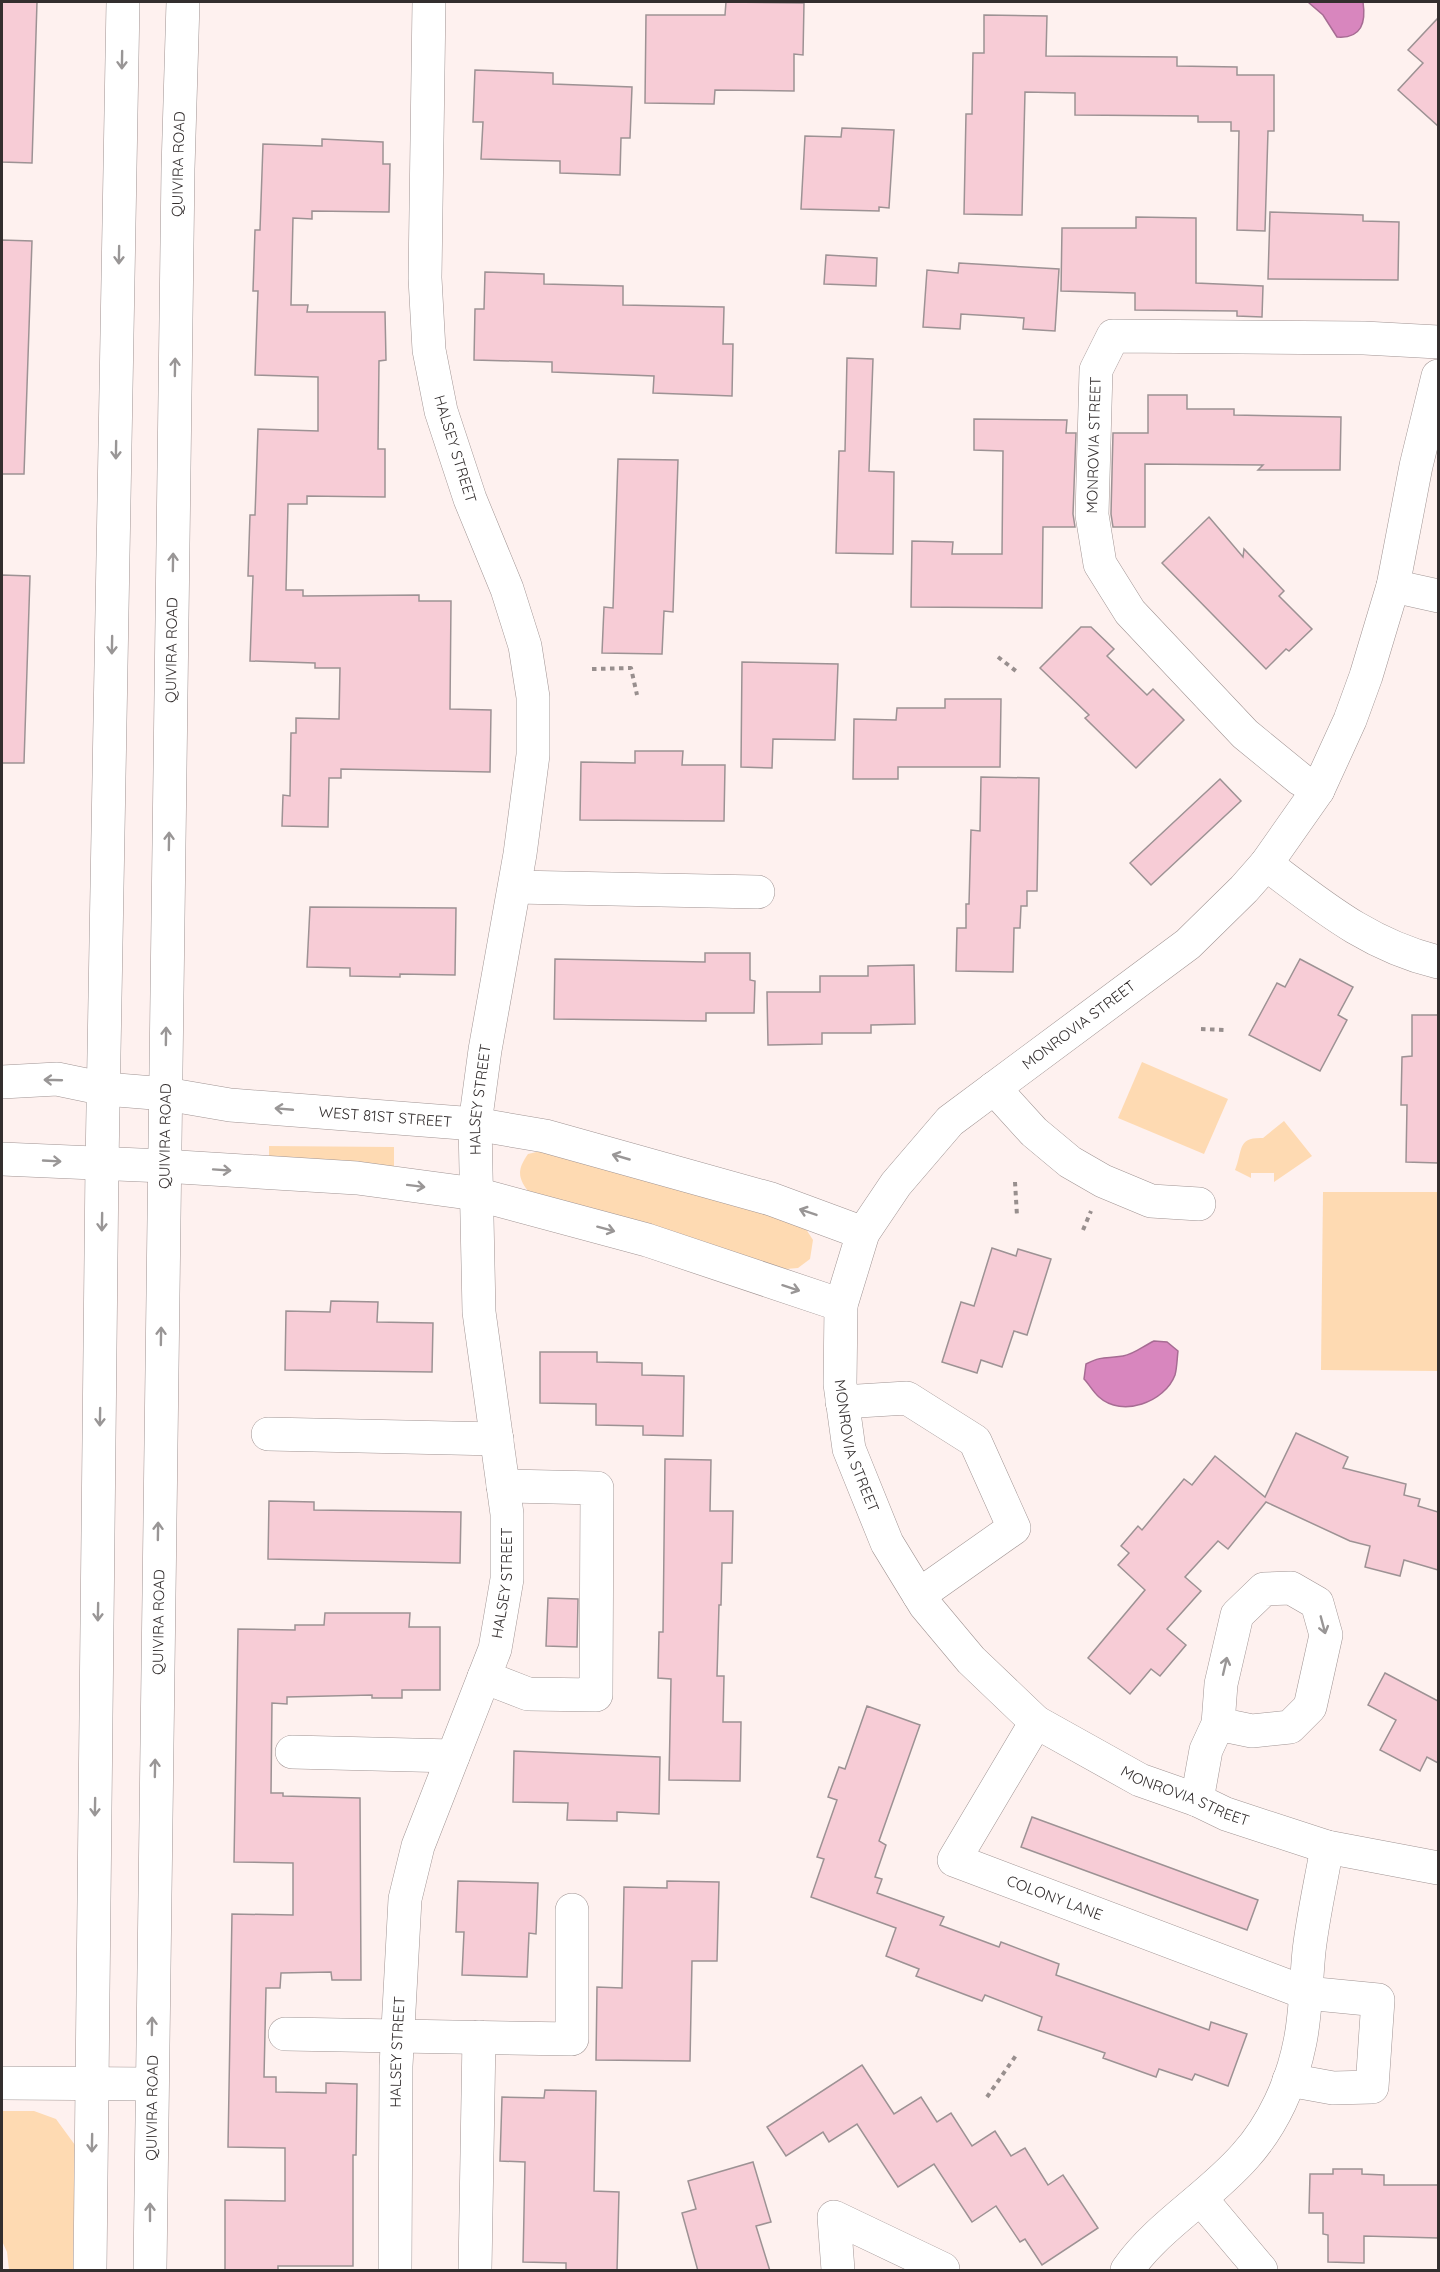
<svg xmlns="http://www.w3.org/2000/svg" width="1440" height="2272" font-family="Quicksand,sans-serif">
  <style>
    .green { fill: #fedab2 }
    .water { fill: #d886be; stroke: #a66c93; stroke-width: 1.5 }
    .building { fill: #f7ccd6; stroke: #9d9294; stroke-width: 1.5 }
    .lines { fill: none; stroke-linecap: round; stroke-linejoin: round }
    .minor-casing { stroke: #a09493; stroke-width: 34 }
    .major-casing { stroke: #a09493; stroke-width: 34 }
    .path { stroke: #988f8e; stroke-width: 4; stroke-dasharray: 4.5 4.5; stroke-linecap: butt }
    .minor { stroke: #fff; stroke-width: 33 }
    .major { stroke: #fff; stroke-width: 33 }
    .oneway { stroke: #999696 }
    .labels { text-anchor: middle; stroke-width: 4.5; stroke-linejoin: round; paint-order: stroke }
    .street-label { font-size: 15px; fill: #332e2e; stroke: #fff }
  </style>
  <rect width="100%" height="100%" fill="#fef1ef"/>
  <!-- green -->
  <g class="green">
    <polygon points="1142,1062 1228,1099 1204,1154 1118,1118"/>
    <path d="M1284,1121L1312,1156L1274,1182V1173H1251V1178L1235,1170C1243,1150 1237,1137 1263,1138Z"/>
    <polygon points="269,1146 394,1147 394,1171 269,1163"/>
    <path d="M541,1151L664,1181L804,1226L813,1240L810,1259L798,1268L786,1269L531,1195C518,1179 516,1171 528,1154Z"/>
    <polygon points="1323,1192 1438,1192 1438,1371 1321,1370"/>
    <polygon points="2,2111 34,2111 56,2119 75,2145 73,2270 9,2270 7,2252 2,2241"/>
  </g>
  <!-- water -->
  <g class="water">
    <path d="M1308,2H1363C1366,22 1362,39 1337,37L1323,15Z"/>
    <path d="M1154,1341L1167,1342L1178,1351C1177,1359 1177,1368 1175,1375C1165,1402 1122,1418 1099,1397C1093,1392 1089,1384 1084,1379L1086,1364C1104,1355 1106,1359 1123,1356C1135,1354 1143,1346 1154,1341Z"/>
  </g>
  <!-- building -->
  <g class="building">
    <polygon points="2,2 37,2 32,163 2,162"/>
    <polygon points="726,2 804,3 803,55 794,54 794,91 715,90 714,104 645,103 646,15 725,15"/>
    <polygon points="984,15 1047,16 1046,56 1177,57 1177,66 1237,67 1237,75 1274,75 1274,131 1268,131 1265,231 1237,230 1239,131 1231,131 1231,122 1198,122 1198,116 1075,115 1075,93 1025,92 1022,215 964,214 966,114 972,114 973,53 984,53"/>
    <polygon points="1438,18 1438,126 1398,90 1423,63 1408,50"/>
    <polygon points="475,70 553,73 553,84 632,87 630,138 621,138 620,175 560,173 560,161 481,159 483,122 473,122"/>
    <polygon points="842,128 894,130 889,208 879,207 879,211 801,209 805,136 841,137"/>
    <polygon points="322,139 383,142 383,164 390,164 389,212 312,211 312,219 293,218 291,305 308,305 307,312 385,312 386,360 379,361 378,449 385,449 385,497 307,496 307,504 288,504 286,590 303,590 303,596 419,595 419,601 451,601 450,709 491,710 490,772 341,769 341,778 329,778 328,827 282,826 283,795 290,796 291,733 296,733 296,718 339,719 340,668 315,668 315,663 250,661 253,576 248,576 250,515 255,515 258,429 318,431 318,377 255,375 258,291 253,291 255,230 260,230 263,144 322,146"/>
    <polygon points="1270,212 1363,215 1363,221 1399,222 1398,280 1268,279"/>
    <polygon points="1136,217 1196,218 1196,283 1263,286 1262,317 1237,316 1237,311 1135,310 1135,293 1061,291 1062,228 1136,228"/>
    <polygon points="2,240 32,241 24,474 2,474"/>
    <polygon points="826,255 877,258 876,286 824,284"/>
    <polygon points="959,263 1059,269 1055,331 1023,329 1024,318 961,314 960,329 923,327 927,270 958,273"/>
    <polygon points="485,272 544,274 544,284 623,286 623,305 724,307 723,344 733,344 732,396 653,393 654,376 552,372 552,362 474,360 475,309 484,309"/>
    <polygon points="847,358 873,359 869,471 894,472 893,554 836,553 839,451 845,451"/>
    <polygon points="1148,395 1187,395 1187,409 1234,409 1234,415 1341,417 1340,470 1258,470 1263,465 1145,464 1145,527 1113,527 1111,514 1113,433 1148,433"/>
    <polygon points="974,419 1067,420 1066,433 1076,433 1073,514 1075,527 1043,527 1042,608 911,607 912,541 953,542 952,554 1002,554 1003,451 974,450"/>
    <polygon points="618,459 678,460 673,612 664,611 662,654 602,653 604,607 613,608"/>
    <polygon points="1209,517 1243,557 1244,549 1284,591 1279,596 1312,629 1289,651 1286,649 1266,669 1162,563"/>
    <polygon points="2,575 30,576 24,763 2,763"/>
    <polygon points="1081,627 1091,627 1114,649 1107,656 1147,695 1153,689 1184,720 1136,768 1085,718 1089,715 1040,668"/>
    <polygon points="742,662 838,664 835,740 773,739 772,768 741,767"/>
    <polygon points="945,699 1001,699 1000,767 898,767 898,779 853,779 854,719 896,720 897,708 945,708"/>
    <polygon points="635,751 683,751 682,765 725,765 724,821 580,820 581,762 635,763"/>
    <polygon points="981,777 1039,778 1037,891 1027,891 1027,906 1021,906 1020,928 1014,928 1013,972 956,971 957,928 966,928 966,904 969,904 971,830 980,831"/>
    <polygon points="1220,779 1241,801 1151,885 1130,863"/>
    <polygon points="310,907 456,908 455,975 400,974 400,977 350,976 350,968 307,967"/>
    <polygon points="705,953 750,953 750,980 755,981 754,1013 706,1013 706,1021 554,1019 555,959 705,962"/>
    <polygon points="1300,959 1353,987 1338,1015 1347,1020 1320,1071 1249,1035 1277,983 1285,987"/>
    <polygon points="914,965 915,1024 871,1025 871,1033 822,1033 822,1044 768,1045 767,992 820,992 820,976 868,976 868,966"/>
    <polygon points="1412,1015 1438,1015 1438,1163 1406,1162 1407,1105 1401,1105 1402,1057 1412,1056"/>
    <polygon points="992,1248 1016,1256 1018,1249 1051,1259 1027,1335 1014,1331 1002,1367 981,1360 977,1373 942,1362 961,1302 974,1306"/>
    <polygon points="331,1301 378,1302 377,1322 433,1323 432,1372 285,1370 286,1311 330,1312"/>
    <polygon points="540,1352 597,1352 597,1362 642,1363 642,1375 684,1376 683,1436 643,1435 643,1426 596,1425 596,1404 540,1403"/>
    <polygon points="1296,1433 1348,1457 1343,1468 1406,1484 1404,1495 1420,1499 1418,1506 1438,1512 1438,1570 1404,1560 1400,1576 1365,1567 1370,1546 1350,1541 1266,1502 1228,1549 1218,1541 1185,1577 1201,1591 1167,1629 1186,1645 1160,1676 1151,1669 1130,1694 1088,1658 1145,1590 1118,1565 1129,1553 1121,1546 1138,1526 1142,1530 1184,1479 1192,1485 1215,1456 1265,1497"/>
    <polygon points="665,1459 711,1460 710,1511 733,1511 732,1563 722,1563 721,1605 719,1605 717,1676 724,1676 723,1722 741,1722 740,1781 669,1780 671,1679 658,1678 659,1632 663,1632"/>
    <polygon points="269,1501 314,1502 314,1510 461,1512 460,1563 268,1559"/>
    <polygon points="548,1598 578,1599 577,1647 546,1646"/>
    <polygon points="325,1613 410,1613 409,1627 440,1627 440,1690 402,1690 402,1698 372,1698 372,1695 287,1697 287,1704 272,1703 271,1793 283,1793 283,1796 360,1798 361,1980 332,1980 331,1972 281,1973 280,1988 266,1988 264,2077 276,2077 276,2092 326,2093 326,2083 357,2084 356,2155 353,2155 353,2266 278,2266 278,2271 225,2271 225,2200 285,2201 285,2148 228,2147 232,1914 293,1915 293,1863 234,1862 238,1629 295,1630 295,1625 324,1625"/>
    <polygon points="1385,1673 1438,1701 1438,1763 1427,1757 1420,1771 1380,1750 1396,1720 1368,1705"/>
    <polygon points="867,1706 920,1725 879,1841 886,1845 875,1877 882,1879 877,1893 944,1917 940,1925 999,1947 1001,1942 1059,1964 1056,1975 1209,2030 1211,2022 1247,2034 1228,2086 1195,2074 1192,2080 1159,2069 1156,2077 1103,2058 1105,2053 1038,2030 1042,2017 985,1995 982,2001 916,1976 919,1969 886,1956 896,1928 811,1897 824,1859 817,1857 837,1800 828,1797 839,1767 845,1769"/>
    <polygon points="514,1751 660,1757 659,1814 617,1812 617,1821 567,1820 568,1803 513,1802"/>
    <polygon points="1032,1817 1258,1900 1247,1930 1021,1847"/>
    <polygon points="458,1881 538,1883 536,1934 529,1933 527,1977 462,1975 464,1932 456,1932"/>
    <polygon points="667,1881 719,1882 717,1961 692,1961 690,2061 596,2060 597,1987 622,1988 624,1887 667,1888"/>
    <polygon points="862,2065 894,2114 921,2097 937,2122 951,2113 972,2146 995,2131 1011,2156 1025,2148 1048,2185 1063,2175 1098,2228 1042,2265 1025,2239 1020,2242 996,2206 972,2222 934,2164 898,2187 857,2124 829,2142 823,2132 786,2156 767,2127"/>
    <polygon points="545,2090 596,2091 594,2191 619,2192 617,2271 566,2271 566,2263 523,2262 525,2162 500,2161 502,2097 544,2098"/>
    <polygon points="753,2162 771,2222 756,2226 770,2271 698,2271 682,2213 696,2209 688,2181"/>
    <polygon points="1333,2169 1362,2169 1362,2174 1384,2175 1384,2185 1438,2185 1438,2238 1364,2236 1364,2263 1328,2262 1328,2235 1323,2234 1323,2213 1309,2213 1310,2174 1333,2174"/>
  </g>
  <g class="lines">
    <!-- minor casing -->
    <g class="minor-casing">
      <g id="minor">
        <path id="s1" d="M1438,376L1416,466L1393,586L1366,676L1350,720L1318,790L1266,864L1244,889L1188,944L950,1121L896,1184L863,1233L841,1305L840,1384L849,1449L887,1543L925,1605L971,1660L1036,1722L1140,1780L1197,1800L1226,1814L1327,1847L1438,1868"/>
        <polyline points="1393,586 1438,596"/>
        <path id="s2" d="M1318,790L1300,779L1245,734L1130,612L1100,564L1092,515L1096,370L1113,336L1364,338L1438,342"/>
        <path d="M1266,864C1322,906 1368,945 1438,962"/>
        <polyline points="515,887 758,892"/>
        <path id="s3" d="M2,1082L57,1079L105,1089L166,1094L230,1105L475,1124L545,1136L771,1199L863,1233"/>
        <polyline points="994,1088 1034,1132 1070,1162 1103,1181 1151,1201 1199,1204"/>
        <polyline points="2,1159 163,1166 357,1178 476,1194 647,1240 841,1305"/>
        <polyline points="842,1402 907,1398 975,1441 1014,1528 919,1595"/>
        <polyline points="268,1434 497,1439"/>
        <polyline points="484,1677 528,1694 596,1695 597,1488 503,1486"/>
        <path id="s4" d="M1036,1722L954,1860L1306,1993L1378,2000L1372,2087L1333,2088L1289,2080"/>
        <polyline points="292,1752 453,1756"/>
        <polyline points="1197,1800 1206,1750 1218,1724 1221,1684 1237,1615 1264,1589 1291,1588 1317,1603 1326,1635 1310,1707 1290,1727 1252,1731 1218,1724"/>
        <polyline points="285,2034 572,2039 572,1910"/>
        <polyline points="2,2083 151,2084"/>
        <polyline points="1201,2199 1261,2270"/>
        <path id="s5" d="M395,2270L396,2066L405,1899L418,1846L495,1649L507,1579V1514L479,1312L475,1124L485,1050L520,854L533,755V697L525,646L507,589L470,499L441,411L429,350L425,278L429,2"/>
        <polyline points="475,2270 479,2037"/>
        <polyline points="838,2270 834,2217 943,2269 940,2270"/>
        <path d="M1127,2270C1159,2225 1208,2198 1245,2156C1273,2125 1292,2083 1300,2042C1306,2013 1306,1981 1309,1951C1313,1916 1321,1882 1327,1847"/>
      </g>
    </g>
    <!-- major casing -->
    <g class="major-casing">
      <g id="major">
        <polyline points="90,2270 102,1164 123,2"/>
        <path id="s6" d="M150,2270L178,169L183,2"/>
      </g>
    </g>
    <!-- path -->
    <g class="path">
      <polyline points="998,657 1016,671"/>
      <polyline points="592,669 631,668 637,695"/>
      <polyline points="1201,1029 1225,1030"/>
      <polyline points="1015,1182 1017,1216"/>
      <polyline points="1083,1230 1091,1211"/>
      <polyline points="987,2097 1017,2054"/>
    </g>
    <!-- minor -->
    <use href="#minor" class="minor"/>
    <!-- major -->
    <use href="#major" class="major"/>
  </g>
  <!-- one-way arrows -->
  <defs><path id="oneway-shaft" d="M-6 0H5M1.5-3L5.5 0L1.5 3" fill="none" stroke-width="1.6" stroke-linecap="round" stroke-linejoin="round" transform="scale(1.5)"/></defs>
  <g class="oneway">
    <use href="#oneway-shaft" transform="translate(122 60) rotate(91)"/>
    <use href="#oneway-shaft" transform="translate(119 255) rotate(91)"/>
    <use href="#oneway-shaft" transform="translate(175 367) rotate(-89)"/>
    <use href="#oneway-shaft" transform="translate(116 450) rotate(91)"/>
    <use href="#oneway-shaft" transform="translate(173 562) rotate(-89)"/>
    <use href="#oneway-shaft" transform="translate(112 645) rotate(91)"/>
    <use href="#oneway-shaft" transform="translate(169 841) rotate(-89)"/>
    <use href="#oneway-shaft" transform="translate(166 1036) rotate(-89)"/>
    <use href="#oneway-shaft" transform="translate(53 1080) rotate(-178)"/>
    <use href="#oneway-shaft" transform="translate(284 1109) rotate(-175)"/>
    <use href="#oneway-shaft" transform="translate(621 1157) rotate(-164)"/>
    <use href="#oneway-shaft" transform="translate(52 1161) rotate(3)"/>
    <use href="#oneway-shaft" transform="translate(222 1170) rotate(4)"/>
    <use href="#oneway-shaft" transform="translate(416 1186) rotate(7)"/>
    <use href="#oneway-shaft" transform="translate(808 1212) rotate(-161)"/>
    <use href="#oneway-shaft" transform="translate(102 1222) rotate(91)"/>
    <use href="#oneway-shaft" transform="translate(606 1229) rotate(15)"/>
    <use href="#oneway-shaft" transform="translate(791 1288) rotate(18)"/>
    <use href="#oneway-shaft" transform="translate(161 1336) rotate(-89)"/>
    <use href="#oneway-shaft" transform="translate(100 1417) rotate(91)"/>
    <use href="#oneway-shaft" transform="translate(158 1531) rotate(-89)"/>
    <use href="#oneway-shaft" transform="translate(98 1612) rotate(91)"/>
    <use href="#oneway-shaft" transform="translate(1323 1625) rotate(75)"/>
    <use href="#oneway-shaft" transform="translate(1225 1666) rotate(-77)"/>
    <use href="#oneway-shaft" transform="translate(155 1768) rotate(-89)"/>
    <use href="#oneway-shaft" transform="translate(95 1807) rotate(91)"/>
    <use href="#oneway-shaft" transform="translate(152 2026) rotate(-89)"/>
    <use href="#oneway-shaft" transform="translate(92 2143) rotate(91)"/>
    <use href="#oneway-shaft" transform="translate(150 2212) rotate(-90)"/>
  </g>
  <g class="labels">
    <!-- street labels -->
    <g class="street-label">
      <text dy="5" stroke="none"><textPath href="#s6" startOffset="2106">QUIVIRA ROAD</textPath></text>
      <text dy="5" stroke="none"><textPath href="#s2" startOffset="436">MONROVIA STREET</textPath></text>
      <text transform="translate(455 449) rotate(73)" y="5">HALSEY STREET</text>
      <text dy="5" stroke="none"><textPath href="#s6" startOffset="1620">QUIVIRA ROAD</textPath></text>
      <text transform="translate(1079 1025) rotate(-37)" y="5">MONROVIA STREET</text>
      <text dy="5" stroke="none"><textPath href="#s5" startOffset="1190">HALSEY STREET</textPath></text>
      <text dy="5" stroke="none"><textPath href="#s3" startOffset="386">WEST 81ST STREET</textPath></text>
      <text dy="5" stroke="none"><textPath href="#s6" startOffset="1134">QUIVIRA ROAD</textPath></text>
      <text dy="5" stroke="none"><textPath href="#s1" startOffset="1292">MONROVIA STREET</textPath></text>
      <text dy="5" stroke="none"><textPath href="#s5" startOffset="704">HALSEY STREET</textPath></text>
      <text dy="5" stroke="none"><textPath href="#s6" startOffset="648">QUIVIRA ROAD</textPath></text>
      <text dy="5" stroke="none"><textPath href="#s1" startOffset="1796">MONROVIA STREET</textPath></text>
      <text dy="5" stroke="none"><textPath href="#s4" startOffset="268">COLONY LANE</textPath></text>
      <text dy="5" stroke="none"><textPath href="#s5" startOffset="218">HALSEY STREET</textPath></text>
      <text dy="5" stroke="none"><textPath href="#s6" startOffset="162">QUIVIRA ROAD</textPath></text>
    </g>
  </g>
  <!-- border -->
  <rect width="1440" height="2272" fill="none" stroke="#332e2e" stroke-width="6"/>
</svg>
